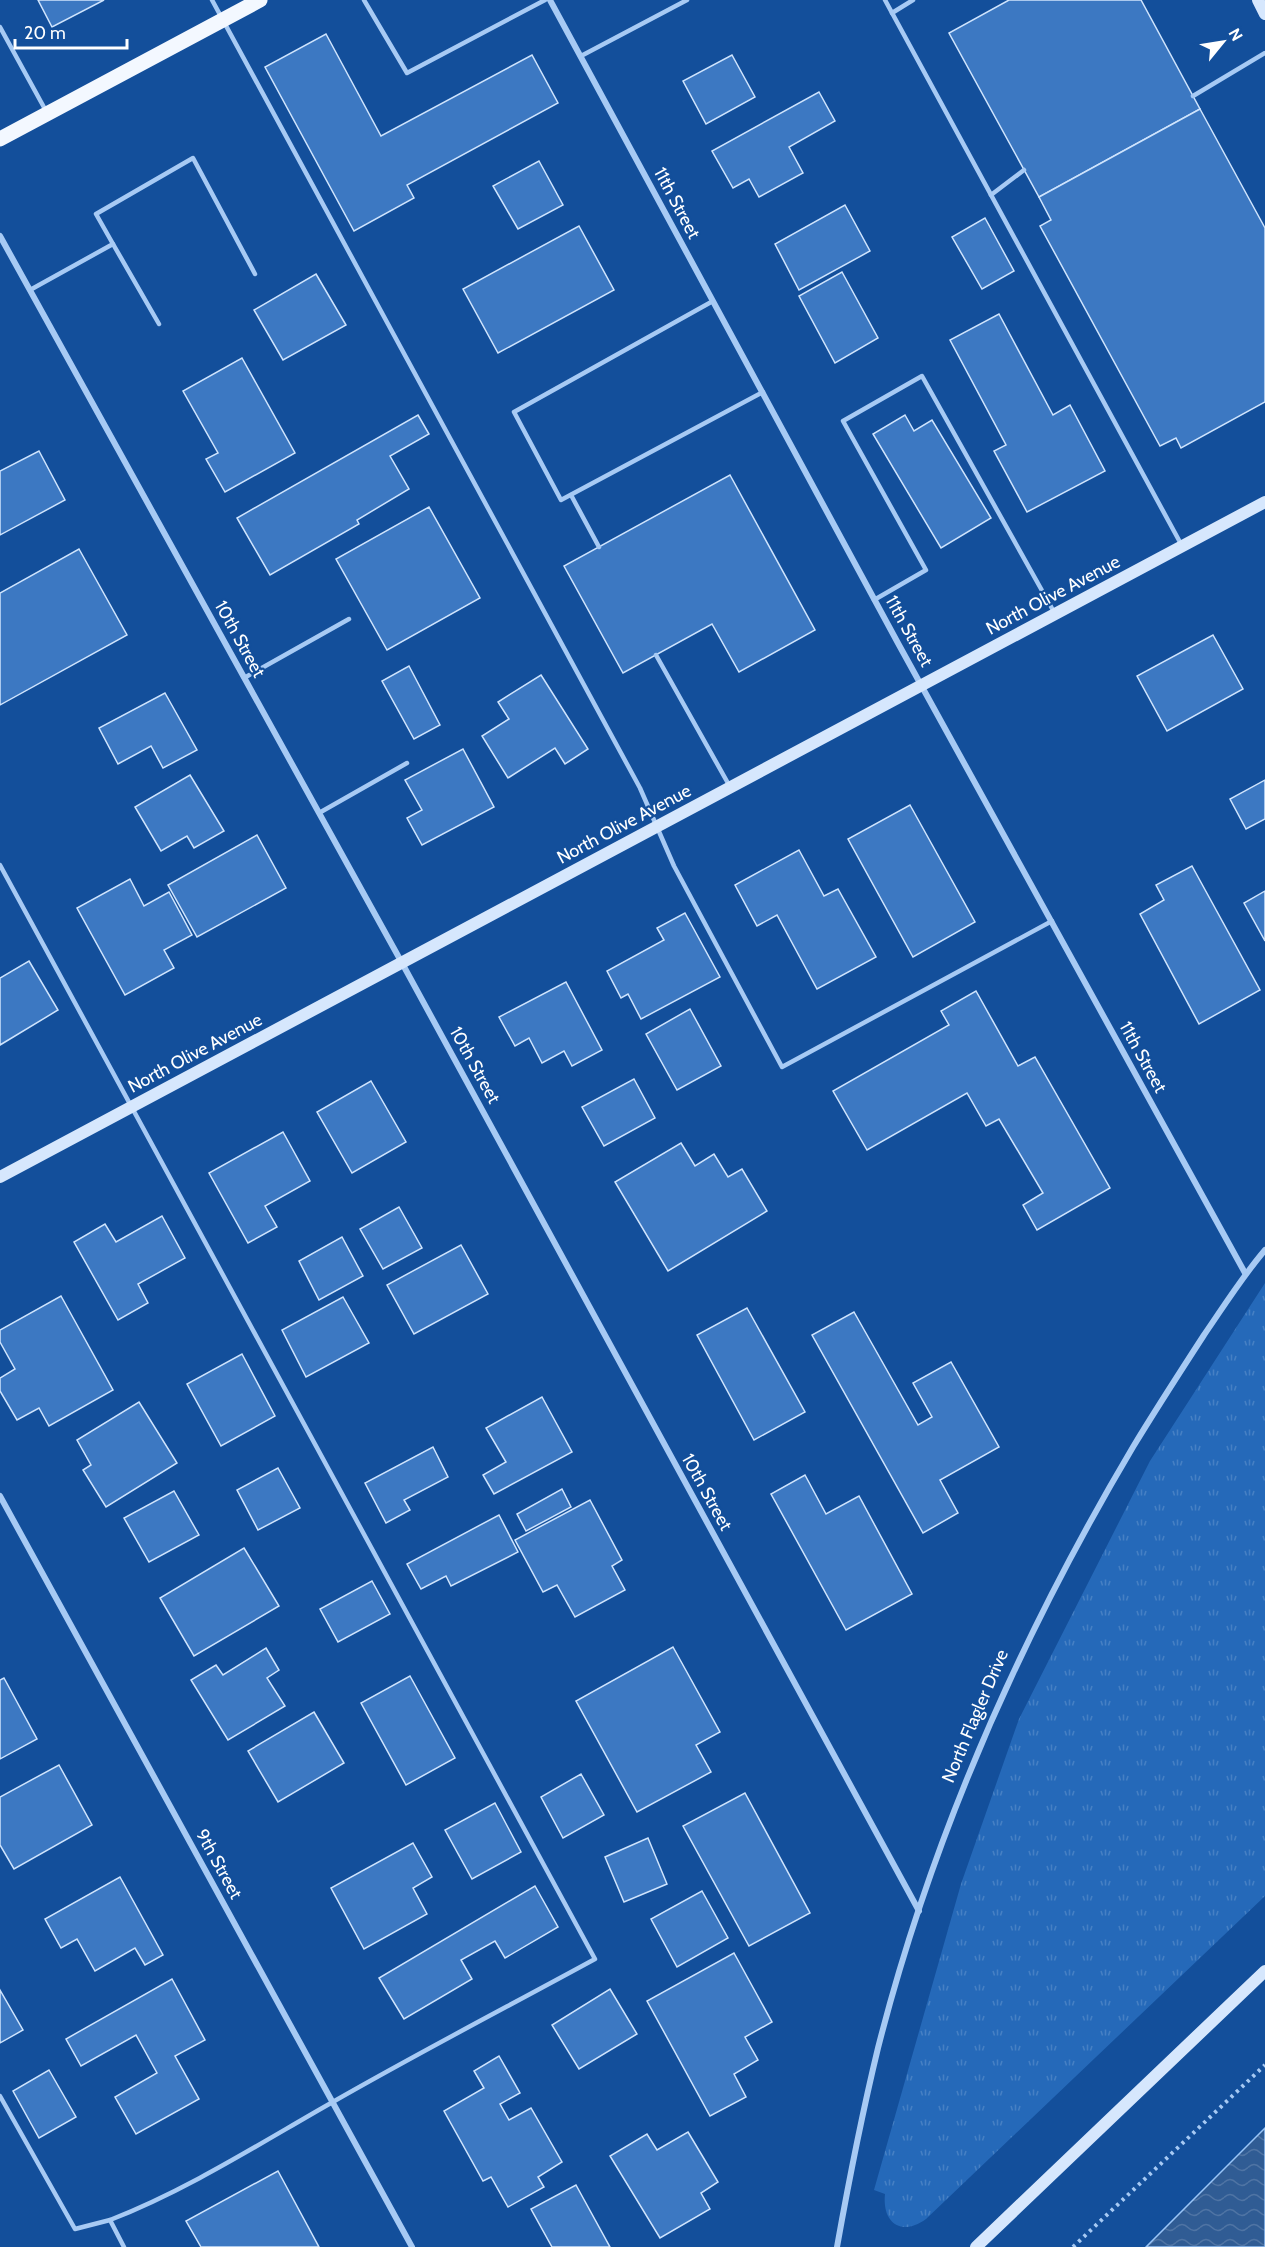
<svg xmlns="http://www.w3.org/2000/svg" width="1265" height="2247" font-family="Cabin,sans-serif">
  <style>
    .park { fill: url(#park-tufts) }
    .water { fill: url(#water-waves); stroke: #99c5f7; stroke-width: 1.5 }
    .building { fill: #3c78c2; stroke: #cfe4fd; stroke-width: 1.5 }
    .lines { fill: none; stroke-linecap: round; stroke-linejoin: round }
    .path { stroke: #a7caf4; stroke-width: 4; stroke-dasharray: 3 4.5; stroke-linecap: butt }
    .lane { stroke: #a7caf4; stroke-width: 4.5 }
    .street { stroke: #a7caf4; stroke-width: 6 }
    .secondary { stroke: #d6e7fd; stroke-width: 12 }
    .primary { stroke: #f3f8ff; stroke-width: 15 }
    .labels { text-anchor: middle; stroke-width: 4.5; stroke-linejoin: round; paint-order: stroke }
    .street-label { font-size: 18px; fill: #fff; stroke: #134f9b }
  </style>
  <defs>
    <pattern id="park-tufts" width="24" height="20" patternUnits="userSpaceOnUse" patternTransform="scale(1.5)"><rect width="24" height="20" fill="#2569b9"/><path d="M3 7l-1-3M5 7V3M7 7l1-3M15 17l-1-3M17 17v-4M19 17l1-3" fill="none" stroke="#4680c4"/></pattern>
    <pattern id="water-waves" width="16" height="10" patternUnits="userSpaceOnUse" patternTransform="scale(1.5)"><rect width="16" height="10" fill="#305c94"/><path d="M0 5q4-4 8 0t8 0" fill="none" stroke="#4f74a4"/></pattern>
  </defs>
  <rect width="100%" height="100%" fill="#134f9b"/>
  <!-- park -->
  <path class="park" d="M1265,1283V1896L926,2219C901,2237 882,2223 885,2194L874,2190L961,1884L1019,1719L1150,1461Z"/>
  <!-- water -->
  <polygon class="water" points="1265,2128 1265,2247 1146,2247"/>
  <!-- building -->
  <g class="building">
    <polygon points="38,0 104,0 52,27"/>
    <polygon points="1009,0 1141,0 1200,109 1039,197 949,33"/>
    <polygon points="326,34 381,136 532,55 558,103 407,185 414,198 354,231 265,67"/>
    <polygon points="732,55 755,97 706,124 683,81"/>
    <polygon points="819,92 835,121 789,147 803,173 759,197 749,179 733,188 712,151"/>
    <polygon points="1200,109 1265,228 1265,402 1181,448 1176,438 1160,446 1040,226 1051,220 1039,197"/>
    <polygon points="539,161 563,205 518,229 493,186"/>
    <polygon points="845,205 870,251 799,290 775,244"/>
    <polygon points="985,218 1014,271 982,289 952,237"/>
    <polygon points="579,226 614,290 498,353 463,289"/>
    <polygon points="842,272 878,338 835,363 799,296"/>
    <polygon points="316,274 346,325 283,360 254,310"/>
    <polygon points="999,314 1053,415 1070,405 1105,471 1027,512 994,451 1006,445 950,340"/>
    <polygon points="242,358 295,453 225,492 206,459 218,453 183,391"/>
    <polygon points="418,415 429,434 390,456 409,489 357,520 359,524 270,575 237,518"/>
    <polygon points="905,415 914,431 932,420 991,518 941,548 873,434"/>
    <polygon points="39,451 65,500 0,535 0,471"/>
    <polygon points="730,475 815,630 739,672 712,624 623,673 564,566"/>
    <polygon points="429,507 480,598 387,650 336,559"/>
    <polygon points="79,549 127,635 0,705 0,593"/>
    <polygon points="1213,635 1243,689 1167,731 1137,676"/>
    <polygon points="409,666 440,725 414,739 382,681"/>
    <polygon points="541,675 588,749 565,764 555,748 508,778 482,736 509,719 498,702"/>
    <polygon points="165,693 197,750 163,768 151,746 118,764 99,728"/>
    <polygon points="463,749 494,807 422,845 407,818 422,810 405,780"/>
    <polygon points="190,775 224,831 194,848 187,836 161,851 135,807"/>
    <polygon points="1265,780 1265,819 1246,829 1230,799"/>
    <polygon points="910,805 975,922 913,957 848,839"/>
    <polygon points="257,835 286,888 197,937 168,885"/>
    <polygon points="799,850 824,896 838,889 876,957 817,989 777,915 757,926 735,885"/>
    <polygon points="1192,866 1260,990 1199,1024 1140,914 1164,900 1156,885"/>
    <polygon points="130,879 144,906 169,892 192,935 164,950 174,968 125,995 77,908"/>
    <polygon points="1265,891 1265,941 1244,903"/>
    <polygon points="685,913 720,977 641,1019 628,994 621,998 607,971 664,940 657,928"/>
    <polygon points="29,961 58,1010 0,1045 0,978"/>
    <polygon points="566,982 602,1050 572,1066 564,1051 542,1063 529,1038 515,1046 499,1017"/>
    <polygon points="976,991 1018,1066 1035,1057 1110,1188 1037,1230 1023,1205 1043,1193 999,1119 986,1126 967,1093 867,1150 833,1091 949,1025 941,1011"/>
    <polygon points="690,1009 721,1066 677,1090 646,1034"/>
    <polygon points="634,1079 655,1118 604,1146 582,1107"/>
    <polygon points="371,1081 406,1142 352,1173 317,1112"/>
    <polygon points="283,1132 310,1181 265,1206 277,1227 248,1243 209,1173"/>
    <polygon points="681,1143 695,1166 714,1154 728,1177 742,1169 767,1211 668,1271 615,1182"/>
    <polygon points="399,1207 422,1248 383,1269 360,1229"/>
    <polygon points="162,1216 185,1258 138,1284 148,1303 118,1320 74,1242 105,1224 116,1242"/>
    <polygon points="342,1237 363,1276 319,1300 299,1261"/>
    <polygon points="461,1245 488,1294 414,1334 387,1285"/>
    <polygon points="61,1296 113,1390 49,1426 39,1408 17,1420 0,1391 0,1378 15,1369 0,1342 0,1330"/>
    <polygon points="343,1297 369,1343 306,1377 282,1330"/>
    <polygon points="747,1308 805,1412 754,1440 697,1335"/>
    <polygon points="854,1312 918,1425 932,1417 913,1383 951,1362 999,1447 940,1480 958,1513 923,1533 812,1335"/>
    <polygon points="242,1354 275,1416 221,1446 187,1384"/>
    <polygon points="542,1397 572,1452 494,1494 483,1475 506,1462 486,1428"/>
    <polygon points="139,1402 177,1463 106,1507 83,1470 91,1465 77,1440"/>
    <polygon points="433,1447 448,1477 404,1500 410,1510 386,1523 365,1483"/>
    <polygon points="278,1468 300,1508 258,1530 237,1490"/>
    <polygon points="805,1475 826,1514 859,1496 912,1594 846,1630 771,1494"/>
    <polygon points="562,1489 571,1507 526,1531 517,1514"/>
    <polygon points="174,1491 199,1535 149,1562 124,1518"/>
    <polygon points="590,1500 622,1560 612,1566 625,1590 575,1617 557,1585 543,1592 515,1540"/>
    <polygon points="499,1515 518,1552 451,1586 446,1576 421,1589 407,1564"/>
    <polygon points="244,1548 279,1606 194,1656 160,1598"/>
    <polygon points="372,1581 390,1614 338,1642 320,1609"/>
    <polygon points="673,1647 720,1732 696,1745 711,1772 637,1812 576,1701"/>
    <polygon points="266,1648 279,1670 267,1678 285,1706 228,1740 191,1680 216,1665 223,1675"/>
    <polygon points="410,1676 455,1758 406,1785 361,1703"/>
    <polygon points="4,1678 37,1739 0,1759 0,1680"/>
    <polygon points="314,1712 344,1763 278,1802 248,1751"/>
    <polygon points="59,1765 92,1825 14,1869 0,1845 0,1797"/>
    <polygon points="581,1774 604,1815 563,1838 541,1797"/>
    <polygon points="745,1793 810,1913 749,1946 683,1826"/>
    <polygon points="495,1803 521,1852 472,1879 445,1830"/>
    <polygon points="648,1838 667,1884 624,1902 605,1857"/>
    <polygon points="413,1843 432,1877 413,1888 427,1914 364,1949 331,1888"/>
    <polygon points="120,1877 163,1955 145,1965 135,1948 95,1971 77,1939 61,1948 45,1919"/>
    <polygon points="535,1886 558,1927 505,1958 495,1941 461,1960 472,1979 404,2019 379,1978"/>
    <polygon points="702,1891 728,1938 677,1967 651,1919"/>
    <polygon points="734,1953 772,2022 745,2037 758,2060 734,2074 746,2097 710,2116 647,2001"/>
    <polygon points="172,1979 205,2040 175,2056 199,2099 136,2134 115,2097 157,2073 136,2035 81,2066 66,2039"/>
    <polygon points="610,1989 637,2034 579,2069 552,2025"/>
    <polygon points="0,1990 23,2030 0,2043"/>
    <polygon points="499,2056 520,2093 500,2104 509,2120 531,2108 562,2162 538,2177 544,2187 508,2207 491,2177 483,2181 444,2111 484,2088 474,2071"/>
    <polygon points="49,2070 76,2117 39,2138 13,2091"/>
    <polygon points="688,2132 718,2182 701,2193 710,2209 660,2238 610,2156 647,2134 657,2150"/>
    <polygon points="278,2171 319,2247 201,2247 186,2221"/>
    <polygon points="576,2185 610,2247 552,2247 531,2209"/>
  </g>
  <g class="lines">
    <!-- path -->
    <polyline class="path" points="1073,2247 1265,2065"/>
    <!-- lane -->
    <g class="lane">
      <polyline points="212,0 640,788 674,866 782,1067 1052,921"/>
      <polyline points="364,0 407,73 545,0"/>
      <polyline points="885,0 1181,544"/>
      <polyline points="892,13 913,0"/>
      <polyline points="0,27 46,111"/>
      <polyline points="581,56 687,0"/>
      <polyline points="1193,96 1265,53"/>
      <polyline points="991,195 1024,170"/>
      <polyline points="113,244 159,324"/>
      <polyline points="30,290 113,244 96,214 193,158 255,274"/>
      <polyline points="713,301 514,412 561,500 763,392"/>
      <polyline points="571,495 599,547"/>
      <polyline points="874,600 926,570 843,421 922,376 1054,612"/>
      <polyline points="656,655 729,785"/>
      <polyline points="244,678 349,619"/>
      <polyline points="319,813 407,763"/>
      <path d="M0,865L595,1959C507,2007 418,2053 331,2103C259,2144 187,2190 110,2220"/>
      <polyline points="0,2096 75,2229 110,2220 124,2247"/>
    </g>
    <!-- street -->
    <g class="street">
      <polyline points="550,0 899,645 1245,1273"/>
      <polyline points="0,236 402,963 919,1911"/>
      <polyline points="0,1496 412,2247"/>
      <path d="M837,2247C849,2180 862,2114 878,2048C932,1836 1022,1634 1133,1447C1156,1409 1180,1372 1204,1335C1224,1306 1242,1277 1265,1250"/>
    </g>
    <!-- secondary -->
    <g class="secondary">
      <polyline points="1258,0 1265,14"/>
      <polyline points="0,1177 1265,502"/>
      <polyline points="976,2247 1265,1971"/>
    </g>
    <!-- primary -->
    <polyline class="primary" points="0,139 260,0"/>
  </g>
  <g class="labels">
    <!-- street labels -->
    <g class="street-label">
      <text transform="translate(677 203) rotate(62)" y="6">11th Street</text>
      <text transform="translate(1053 595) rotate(-28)" y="6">North Olive Avenue</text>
      <text transform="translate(909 631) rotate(61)" y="6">11th Street</text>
      <text transform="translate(240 639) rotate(61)" y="6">10th Street</text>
      <text transform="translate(624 824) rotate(-28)" y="6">North Olive Avenue</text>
      <text transform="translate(195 1053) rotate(-28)" y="6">North Olive Avenue</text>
      <text transform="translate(1143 1057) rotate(61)" y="6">11th Street</text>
      <text transform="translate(475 1065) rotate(61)" y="6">10th Street</text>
      <text transform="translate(707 1492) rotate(61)" y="6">10th Street</text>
      <text transform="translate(975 1716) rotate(-67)" y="6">North Flagler Drive</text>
      <text transform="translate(219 1864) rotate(61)" y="6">9th Street</text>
    </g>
  </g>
  <!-- north arrow -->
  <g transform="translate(1223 42) rotate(60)" stroke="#134f9b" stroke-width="4.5" paint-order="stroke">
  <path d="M0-4.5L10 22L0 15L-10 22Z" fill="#ffffff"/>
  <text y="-9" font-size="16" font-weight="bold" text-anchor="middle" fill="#ffffff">N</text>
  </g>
  <!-- scale -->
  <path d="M15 39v9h112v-9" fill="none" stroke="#ffffff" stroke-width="3"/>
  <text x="24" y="39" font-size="18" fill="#ffffff" stroke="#134f9b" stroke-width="4.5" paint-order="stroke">20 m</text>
</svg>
